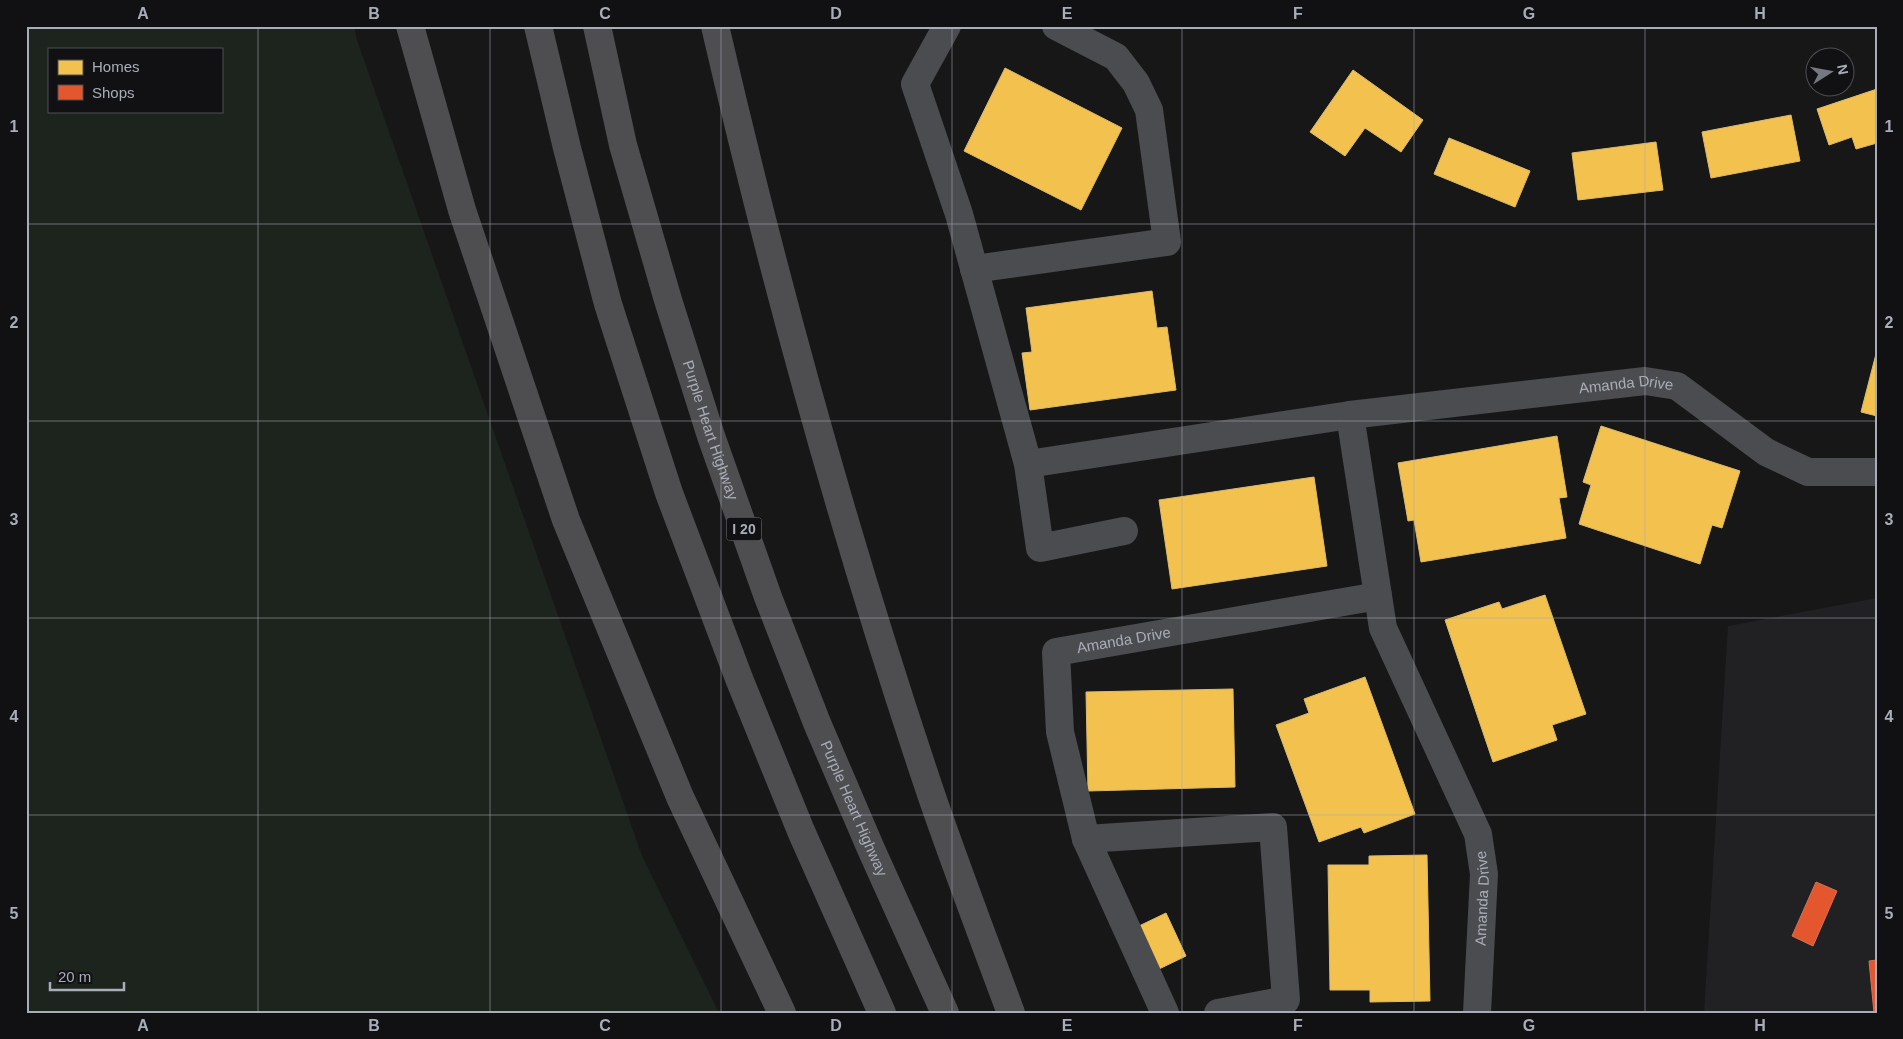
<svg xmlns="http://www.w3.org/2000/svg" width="1903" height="1039" font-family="Arial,sans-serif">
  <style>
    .built { fill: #212123 }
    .green { fill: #1d241e; fill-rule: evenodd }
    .homes { fill: #f2c14e; stroke: #dcbb6e }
    .shops { fill: #e4572e; stroke: #d27157 }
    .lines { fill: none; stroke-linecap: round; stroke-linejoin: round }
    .street { stroke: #4b4c50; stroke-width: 28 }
    .highway { stroke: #4e4e51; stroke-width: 28 }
    .grid { fill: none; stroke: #a8adb8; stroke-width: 1; stroke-opacity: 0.55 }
    .labels { text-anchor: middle; stroke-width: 5; stroke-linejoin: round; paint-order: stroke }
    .shield { fill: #111113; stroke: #7b7e86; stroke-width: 1 }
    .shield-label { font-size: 14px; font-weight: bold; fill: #a8adb8 }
    .street-label { font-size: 15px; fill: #a8adb8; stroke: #111113 }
    .neatline { fill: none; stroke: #a8adb8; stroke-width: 2 }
    .grid-label { font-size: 16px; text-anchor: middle; font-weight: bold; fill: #a8adb8 }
  </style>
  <rect width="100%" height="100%" fill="#171717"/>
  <!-- built -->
  <polygon class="built" points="1877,598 1877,1013 1704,1013 1728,626"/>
  <!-- green -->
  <path class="green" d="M26,26H354L357,40L642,856L719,1013H26ZM49,49H221V111H49Z"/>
  <!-- homes -->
  <g class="homes">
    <polygon points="1005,68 1122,128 1081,210 964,151"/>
    <polygon points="1353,70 1423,120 1401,152 1365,128 1345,156 1310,132"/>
    <polygon points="1877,89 1877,143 1856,149 1852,137 1829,145 1817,109"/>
    <polygon points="1791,115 1800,161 1711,178 1702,132"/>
    <polygon points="1449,138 1530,171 1515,207 1434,174"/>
    <polygon points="1656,142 1663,190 1578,200 1572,153"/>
    <polygon points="1152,291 1157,328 1167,327 1176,390 1030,410 1022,353 1032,352 1026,308"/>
    <polygon points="1877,350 1877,416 1861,412"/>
    <polygon points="1601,426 1740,471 1722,528 1712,525 1700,564 1579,524 1591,485 1583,482"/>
    <polygon points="1557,436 1567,497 1559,498 1566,538 1421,562 1414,520 1408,521 1398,463"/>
    <polygon points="1314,477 1327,566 1172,589 1159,500"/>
    <polygon points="1545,595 1586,714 1552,725 1557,740 1493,762 1445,620 1499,602 1502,609"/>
    <polygon points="1365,677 1415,814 1364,833 1361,827 1319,842 1276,725 1309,713 1304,699"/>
    <polygon points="1233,689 1235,787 1088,791 1086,692"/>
    <polygon points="1427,855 1430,1001 1370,1002 1370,990 1330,990 1328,865 1369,865 1369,856"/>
    <polygon points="1166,913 1186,956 1159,969 1139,926"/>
  </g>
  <!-- shops -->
  <g class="shops">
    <polygon points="1816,882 1837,891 1813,946 1792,936"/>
    <polygon points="1877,960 1877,1013 1874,1013 1869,961"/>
  </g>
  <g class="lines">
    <!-- street -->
    <g class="street">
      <polyline points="947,26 915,84 959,214 1028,464 1040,548 1124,531"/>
      <polyline points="974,269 1167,242 1149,110 1136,83 1116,57 1056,26"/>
      <polyline points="1028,464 1350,415"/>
      <polyline points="1086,839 1273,827 1286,1000 1218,1013"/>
      <path id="s1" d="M1165,1013L1086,839L1060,732L1056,652L1378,596"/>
      <path id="s2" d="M1477,1013L1484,874L1478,834L1383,628L1350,415L1645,381L1677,386L1766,452L1808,472H1877"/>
    </g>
    <!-- highway -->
    <g class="highway">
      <polyline points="410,26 462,210 566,520 680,797 782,1013"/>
      <polyline points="538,26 567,148 608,304 669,493 740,681 801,831 882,1013"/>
      <path id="s3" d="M597,26L623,145L668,300L711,436L768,597L817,723L871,849L945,1013"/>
      <path d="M715,26C775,285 846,542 931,794C956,867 984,940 1011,1013"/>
    </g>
  </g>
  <!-- grid -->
  <path class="grid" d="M258,26V1013M490,26V1013M721,26V1013M952,26V1013M1182,26V1013M1414,26V1013M1645,26V1013M26,224H1877M26,421H1877M26,618H1877M26,815H1877"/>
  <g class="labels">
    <!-- shield labels -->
    <rect class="shield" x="726.5" y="517.5" width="35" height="23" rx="4"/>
    <g class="shield-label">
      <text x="744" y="534">I 20</text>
    </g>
    <!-- street labels -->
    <g class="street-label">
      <text dy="5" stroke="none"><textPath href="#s2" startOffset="900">Amanda Drive</textPath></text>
      <text dy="5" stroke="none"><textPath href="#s3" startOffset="420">Purple Heart Highway</textPath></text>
      <text dy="5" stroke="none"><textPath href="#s1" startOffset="450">Amanda Drive</textPath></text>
      <text dy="5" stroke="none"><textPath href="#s3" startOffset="825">Purple Heart Highway</textPath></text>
      <text dy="5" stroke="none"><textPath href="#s2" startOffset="115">Amanda Drive</textPath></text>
    </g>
  </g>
  <!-- border -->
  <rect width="1903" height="1039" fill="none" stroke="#111113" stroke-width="55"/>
  <!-- legend -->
  <rect x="48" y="48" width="175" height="65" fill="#111113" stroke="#4d4f55"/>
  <rect x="58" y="60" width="25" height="15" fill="#f2c14e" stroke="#4d4f55"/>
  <text x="92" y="72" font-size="15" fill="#a8adb8">Homes</text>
  <rect x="58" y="85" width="25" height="15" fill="#e4572e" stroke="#4d4f55"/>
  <text x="92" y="98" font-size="15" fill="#a8adb8">Shops</text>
  <!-- north arrow -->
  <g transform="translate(1830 72) rotate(79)"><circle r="24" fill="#111113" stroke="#4d4f55"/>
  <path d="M0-4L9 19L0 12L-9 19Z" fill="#757880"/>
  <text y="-8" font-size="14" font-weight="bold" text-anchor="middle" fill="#a8adb8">N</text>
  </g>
  <!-- scale -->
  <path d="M50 982v8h74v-8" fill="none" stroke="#a8adb8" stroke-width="2.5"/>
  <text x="58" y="982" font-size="15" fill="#a8adb8" stroke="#111113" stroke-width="4" paint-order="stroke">20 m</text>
  <rect x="28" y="28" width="1848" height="984" class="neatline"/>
  <g class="grid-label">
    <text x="143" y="19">A</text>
    <text x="374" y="19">B</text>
    <text x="605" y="19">C</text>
    <text x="836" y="19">D</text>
    <text x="1067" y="19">E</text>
    <text x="1298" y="19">F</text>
    <text x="1529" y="19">G</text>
    <text x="1760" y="19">H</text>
    <text x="14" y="132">1</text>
    <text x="1889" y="132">1</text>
    <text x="14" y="328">2</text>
    <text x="1889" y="328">2</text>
    <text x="14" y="525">3</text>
    <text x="1889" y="525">3</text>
    <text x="14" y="722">4</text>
    <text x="1889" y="722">4</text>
    <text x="14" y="919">5</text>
    <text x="1889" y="919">5</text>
    <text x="143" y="1031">A</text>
    <text x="374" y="1031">B</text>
    <text x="605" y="1031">C</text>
    <text x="836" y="1031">D</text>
    <text x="1067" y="1031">E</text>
    <text x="1298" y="1031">F</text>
    <text x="1529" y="1031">G</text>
    <text x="1760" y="1031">H</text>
  </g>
</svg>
